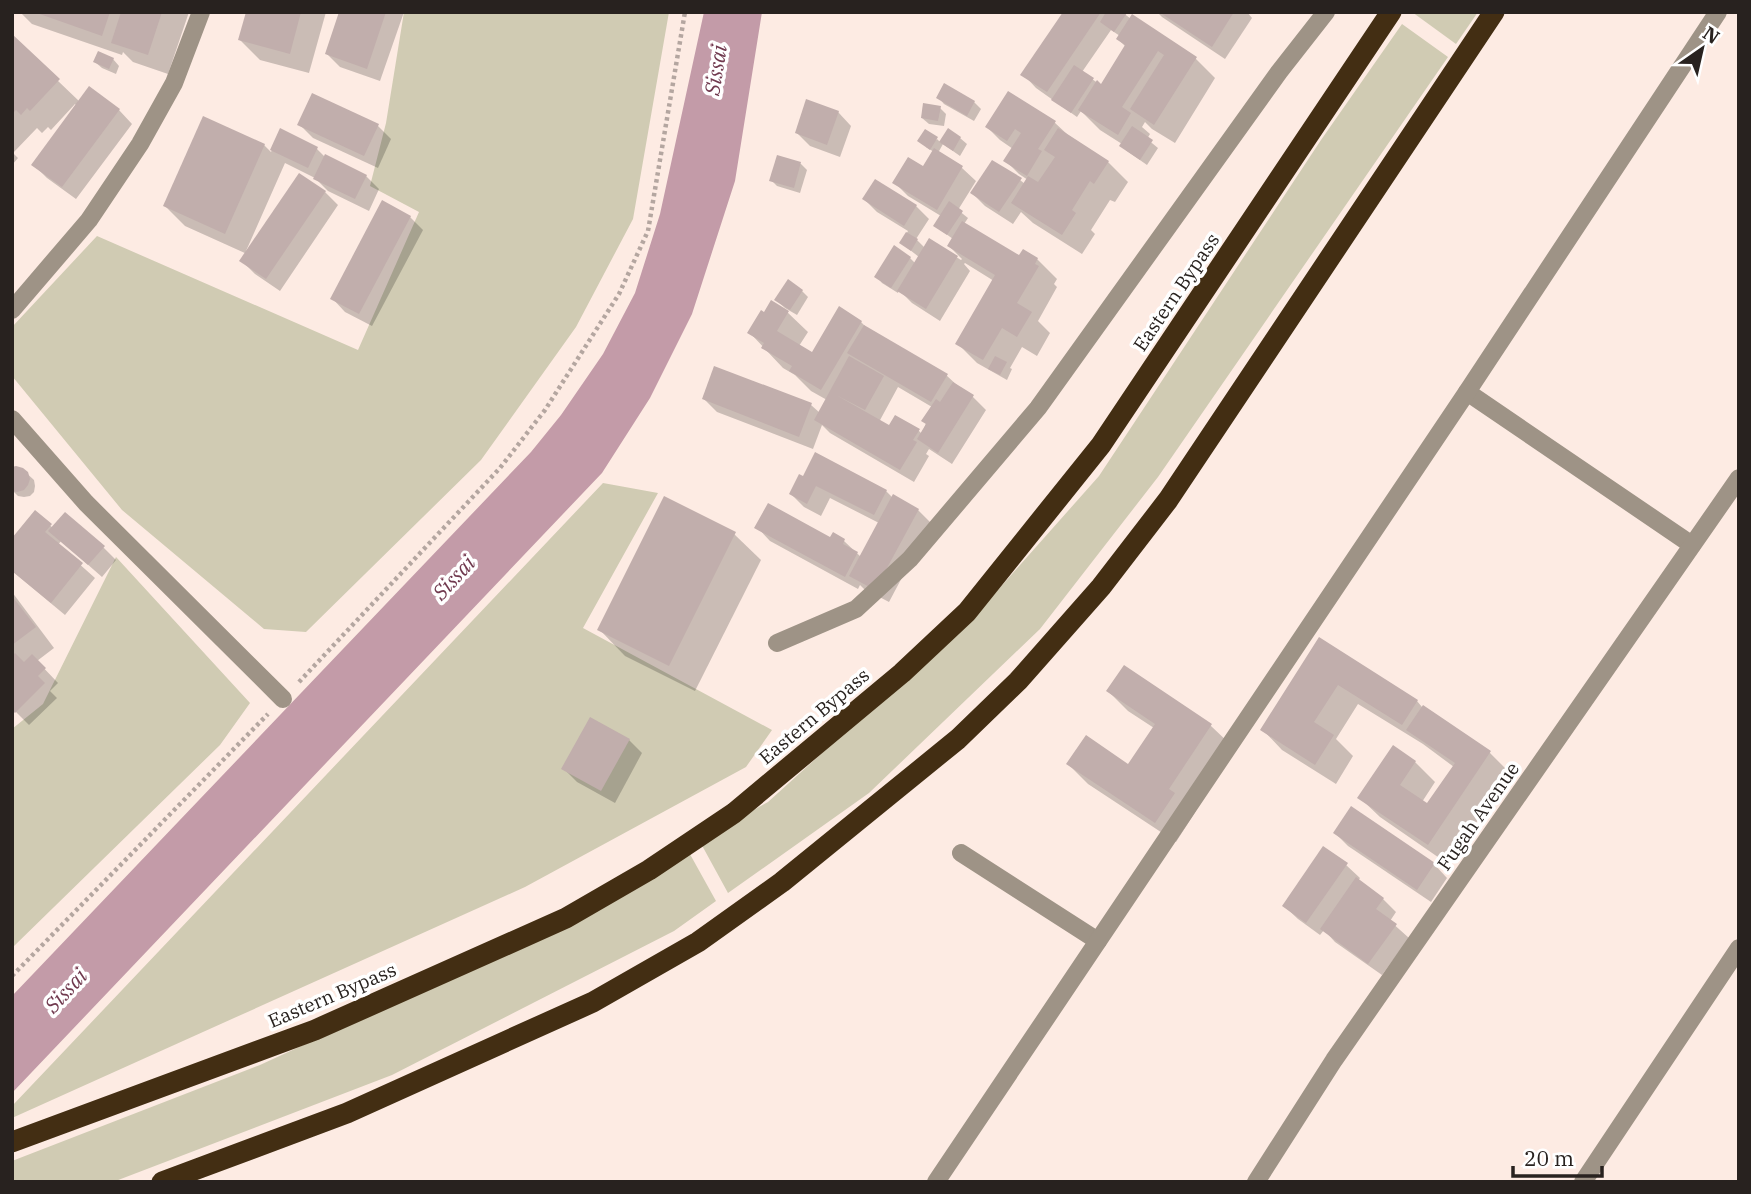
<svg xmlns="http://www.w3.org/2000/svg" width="1751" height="1194" font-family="'IBM Plex Serif',serif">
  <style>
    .green { fill: #d0cbb3 }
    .water { fill: #c39ba8 }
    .shadow { fill: #0003; fill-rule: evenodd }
    .building { fill: #c1aeac }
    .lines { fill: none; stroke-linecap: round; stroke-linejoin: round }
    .path { stroke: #b4a6a0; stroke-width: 4.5; stroke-dasharray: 3.5 3.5; stroke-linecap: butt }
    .minor { stroke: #9e9386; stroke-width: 18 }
    .highway { stroke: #432e13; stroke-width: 21 }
    .labels { text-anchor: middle; stroke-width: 7; stroke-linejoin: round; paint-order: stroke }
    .street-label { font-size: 19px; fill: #28221f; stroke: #fff }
    .water-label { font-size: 21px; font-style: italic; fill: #70394e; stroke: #fff }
  </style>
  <rect width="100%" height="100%" fill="#fdebe3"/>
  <!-- green -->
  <g class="green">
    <polygon points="404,12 669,12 633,219 576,327 481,460 306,632 264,629 122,510 12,376 12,327 97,236 358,350 419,212 370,186 386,123"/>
    <polygon points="1412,12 1478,12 1456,44"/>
    <polygon points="1402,24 1448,57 1158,477 1040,629 869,793 728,893 699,840 768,802 981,609 1099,476 1321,140"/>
    <polygon points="603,483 658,493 583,628 772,730 746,767 525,887 12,1118 12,1106"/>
    <polygon points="116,557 250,703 220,745 12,948 12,729 43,704"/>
    <polygon points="686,847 716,901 674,931 392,1075 113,1182 12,1182 12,1161 260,1065 453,976"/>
  </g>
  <!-- water -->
  <polygon class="water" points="704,12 762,12 735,181 692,314 650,398 602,473 12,1093 12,996 531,452 561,415 603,354 635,293 660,214"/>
  <!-- shadow -->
  <g class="shadow">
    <polygon points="20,12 189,12 168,74 133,62 123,52 122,55 32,24"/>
    <polygon points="248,12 326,12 309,73 260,60 240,40"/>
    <polygon points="341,12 404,12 380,81 340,67 327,54"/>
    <path d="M1065,12H1122L1131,19L1195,58L1215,78L1175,143L1152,129L1145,122L1142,127L1150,134L1147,139L1158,148L1147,165L1127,151L1121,145L1122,144L1100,130L1081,111L1077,117L1036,88L1023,74ZM1111,30L1120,36L1118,39L1126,47L1102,86L1082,72Z"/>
    <polygon points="1157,12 1247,12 1252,18 1225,59 1162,17"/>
    <polygon points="12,37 80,102 119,110 132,124 76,199 47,178 34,165 77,106 75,104 51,130 48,127 42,133 37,128 13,153 18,158 12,165"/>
    <polygon points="113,59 119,66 116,74 102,68 95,62"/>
    <polygon points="944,86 974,102 981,109 974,121 944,104 938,97"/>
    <polygon points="313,96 378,126 391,139 378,168 313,138 300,125"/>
    <polygon points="940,108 946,114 944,126 929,124 922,118"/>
    <polygon points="838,112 851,126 840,157 810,146 797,133"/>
    <polygon points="204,118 264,145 271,152 281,131 317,149 324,156 366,176 379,189 369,211 328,191 315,178 285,163 246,251 325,192 338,205 280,291 255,274 242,261 247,254 185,226 165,206"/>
    <polygon points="1054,122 1068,135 1108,162 1128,182 1115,202 1110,200 1091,230 1095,234 1082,254 1033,223 1021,212 1013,224 985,206 972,193 1020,180 1025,184 1028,180 1019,174 1006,161 1013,149 1000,140 987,127"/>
    <polygon points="960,138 967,144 960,156 943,144 938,153 962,168 976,181 958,210 968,218 964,224 1020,257 1037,259 1057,279 1054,284 1057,287 1038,321 1050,333 1037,356 1022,347 1010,368 1012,369 1007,380 977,363 957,343 994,281 965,263 964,264 970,271 940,321 912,303 899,290 898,293 882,283 876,276 910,258 915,263 919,257 901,243 908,231 877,212 864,199 916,206 929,219 916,239 925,248 929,240 961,260 962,259 949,246 953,239 935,226 941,216 908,196 895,183 924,169 934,152 926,147 937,139 941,143"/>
    <polygon points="778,157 801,164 807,170 800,193 777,186 771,180"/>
    <polygon points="410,217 423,230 372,326 345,312 332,298"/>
    <polygon points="802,291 808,297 797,315 785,308 776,300"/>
    <path d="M786,311L808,332L799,346L813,354L861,322L870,331L946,375L959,387L972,396L986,410L952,464L929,449L926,454L929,456L914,482L830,433L822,425L813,449L717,412L704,399L715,368L811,405L820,413L827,400L811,391L795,375L783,368L750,333ZM898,387L932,407L922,434L919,431L889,428L879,422Z"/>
    <polygon points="12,466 13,469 22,469 34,480 35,486 34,492 30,496 24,497 18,496 12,490"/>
    <polygon points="800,476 886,491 893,498 918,510 931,523 889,602 864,589 860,585 858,589 770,541 757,527 831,539 834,535 844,541 861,557 879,523 830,498 821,516 804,507 791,494"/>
    <polygon points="35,513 53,528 103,547 116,560 102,577 61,541 58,545 95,578 65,615 12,571 12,541"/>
    <polygon points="734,534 761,560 695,691 625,656 599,629"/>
    <polygon points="12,592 54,648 37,661 58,683 50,691 57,698 29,725 12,708"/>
    <polygon points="1319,640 1417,701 1422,707 1490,753 1510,773 1448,864 1380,817 1360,798 1415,762 1435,782 1422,802 1428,806 1454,767 1423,744 1358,704 1336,739 1353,756 1336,784 1282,750 1263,730"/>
    <polygon points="1124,667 1211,726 1231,745 1194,814 1176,842 1088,784 1068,764 1129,766 1154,728 1128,711 1108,691"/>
    <polygon points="629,740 642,753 615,803 577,782 564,769"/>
    <polygon points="1335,833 1434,864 1447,878 1431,902 1348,846"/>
    <polygon points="1346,865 1360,878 1358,881 1383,899 1396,912 1390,921 1409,938 1382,975 1335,942 1324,930 1320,935 1298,919 1284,906"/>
  </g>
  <!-- building -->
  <g class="building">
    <polygon points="34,12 110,12 102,36"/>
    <polygon points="121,12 162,12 148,55 111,43"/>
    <polygon points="246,12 301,12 290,54 238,40"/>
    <polygon points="339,12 386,12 367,69 325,54"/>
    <polygon points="1063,12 1101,12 1047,92 1020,75"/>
    <polygon points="1106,12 1127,13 1114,32 1100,22"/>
    <polygon points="1159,12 1234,12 1212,47"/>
    <polygon points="1132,14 1197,57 1154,125 1130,109 1164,55 1158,51 1122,107 1131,113 1118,135 1078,110 1097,80 1101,84 1125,45 1116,39"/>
    <polygon points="12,34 60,79 30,111 27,108 21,115 16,110 12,114"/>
    <polygon points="98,51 114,58 109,69 93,62"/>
    <polygon points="1074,65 1094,78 1071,113 1051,100"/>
    <polygon points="944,83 975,101 967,116 936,98"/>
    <polygon points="89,86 120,109 62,187 31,165"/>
    <polygon points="1008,91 1056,121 1038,149 1042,151 1027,176 1003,161 1021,133 1015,129 1007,141 985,127"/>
    <polygon points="312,93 379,124 364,156 297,125"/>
    <polygon points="806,99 839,111 827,145 795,133"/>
    <polygon points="923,103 941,106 938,121 921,118"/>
    <polygon points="203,116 265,144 225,234 163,206"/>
    <polygon points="1132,126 1153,140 1140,160 1119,146"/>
    <polygon points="280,128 318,147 308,168 270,150"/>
    <polygon points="948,128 961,137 953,151 939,142"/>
    <polygon points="1058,128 1109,161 1094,184 1090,181 1072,210 1076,213 1062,235 1011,203 1028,176 1038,182 1055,157 1044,150"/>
    <polygon points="925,129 938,137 930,150 917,141"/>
    <polygon points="934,148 963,166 937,210 892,183 908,157 923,166"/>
    <polygon points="325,154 367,175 355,199 313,179"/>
    <polygon points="777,155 801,162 794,188 769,181"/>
    <polygon points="992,160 1022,178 999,212 970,193"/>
    <polygon points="299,173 326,191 266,279 239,261"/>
    <polygon points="875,179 917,205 904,226 862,199"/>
    <polygon points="382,200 411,216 359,314 330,299"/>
    <polygon points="949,201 963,211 947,235 933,226"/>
    <polygon points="962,221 1019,255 1023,249 1038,258 1035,264 1039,266 1017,303 1032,312 1017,337 1002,328 983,360 955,344 995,275 947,246"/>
    <polygon points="906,232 918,239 911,251 899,243"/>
    <polygon points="929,238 958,256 926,309 897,291"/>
    <polygon points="894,245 911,257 891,288 874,277"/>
    <polygon points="788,279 803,290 790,310 774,300"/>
    <polygon points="771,300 789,311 777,331 812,352 839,306 862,321 821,390 789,371 792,366 761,348 764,343 747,333 761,310 764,312"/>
    <polygon points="864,325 948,374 931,402 847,353"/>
    <polygon points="849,356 884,376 865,410 836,395 889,425 895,415 920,429 913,440 917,442 900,470 814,420"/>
    <polygon points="995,356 1007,362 1000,375 988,369"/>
    <polygon points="714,366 812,403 799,437 702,399"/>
    <polygon points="953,382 974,395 938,453 917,439 926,424 921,421 936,399 940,402"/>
    <polygon points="815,452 887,490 874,515 816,486 807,504 789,494 799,474 803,476"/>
    <polygon points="16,466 23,468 28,472 30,479 28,485 24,490 17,492 12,491 12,467"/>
    <polygon points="893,494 919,509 875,590 849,576"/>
    <polygon points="664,496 736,532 669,666 597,630"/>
    <polygon points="768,503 830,537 833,532 845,539 843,544 858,552 845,577 754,528"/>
    <polygon points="35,510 52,524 45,532 83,563 51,603 12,571 12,538"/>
    <polygon points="65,512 105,546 88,565 48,531"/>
    <polygon points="12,596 36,627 12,645"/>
    <polygon points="1319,637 1418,700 1402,725 1338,685 1314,722 1334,735 1315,765 1260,730"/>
    <polygon points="15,653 24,662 32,654 46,668 38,676 45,683 15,713 12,710 12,656"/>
    <polygon points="1124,665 1212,724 1169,789 1175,793 1155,823 1066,764 1086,735 1128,764 1155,724 1106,691"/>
    <polygon points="1423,705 1491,751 1428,845 1357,798 1393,745 1416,761 1400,785 1427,803 1455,763 1406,730"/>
    <polygon points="590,717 630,739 601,791 561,769"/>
    <polygon points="1351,806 1435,863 1417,890 1333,833"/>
    <polygon points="1323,846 1348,863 1306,923 1282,906"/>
    <polygon points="1356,877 1384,898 1376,909 1397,924 1368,964 1320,929"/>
  </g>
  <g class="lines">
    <!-- path -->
    <g class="path">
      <polyline points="299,682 500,468 545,410 619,294 648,231 685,12"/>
      <polyline points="12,976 268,714"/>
    </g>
    <!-- minor -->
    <g class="minor">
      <polyline points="12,310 89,220 140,144 174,83 201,12"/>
      <polyline points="1467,392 1692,545"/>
      <polyline points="12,419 86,503 283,699"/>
      <polyline points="777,643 856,609 910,559 1038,408 1279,72 1326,12"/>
      <polyline points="961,853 1098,941"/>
      <polyline points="936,1182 1467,392 1718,12"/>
      <polyline points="1256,1182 1334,1060 1739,478"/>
      <polyline points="1583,1182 1739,948"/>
    </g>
    <!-- highway -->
    <g class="highway">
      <polyline points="12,1142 315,1030 566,918 649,870 734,813 902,673 967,612 1101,445 1391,12"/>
      <polyline points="162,1182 347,1113 593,1002 698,942 782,882 958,739 1018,681 1101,587 1168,500 1494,12"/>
    </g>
  </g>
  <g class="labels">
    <!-- street labels -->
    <g class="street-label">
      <text transform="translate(1176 292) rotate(-56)" y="7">Eastern Bypass</text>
      <text transform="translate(814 716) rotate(-40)" y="7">Eastern Bypass</text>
      <text transform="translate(1478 816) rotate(-55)" y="7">Fugah Avenue</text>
      <text transform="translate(332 995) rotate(-23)" y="7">Eastern Bypass</text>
    </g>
    <!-- water labels -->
    <g class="water-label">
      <text transform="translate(716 70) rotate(-81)" y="7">Sissai</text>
      <text transform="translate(454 578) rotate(-47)" y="7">Sissai</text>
      <text transform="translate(66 991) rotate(-47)" y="7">Sissai</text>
    </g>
  </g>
  <!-- border -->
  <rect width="1751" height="1194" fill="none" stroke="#28221f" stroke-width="28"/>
  <!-- north arrow -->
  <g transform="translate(1702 49) rotate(34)" stroke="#ffffff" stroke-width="5" paint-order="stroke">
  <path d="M0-5L12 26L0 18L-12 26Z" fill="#28221f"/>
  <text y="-10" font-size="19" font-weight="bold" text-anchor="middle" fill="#28221f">N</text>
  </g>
  <!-- scale -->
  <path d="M1513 1166v10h89v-10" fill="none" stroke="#28221f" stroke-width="3.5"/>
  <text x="1524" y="1166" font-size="21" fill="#28221f" stroke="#ffffff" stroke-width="5" paint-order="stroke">20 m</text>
</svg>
